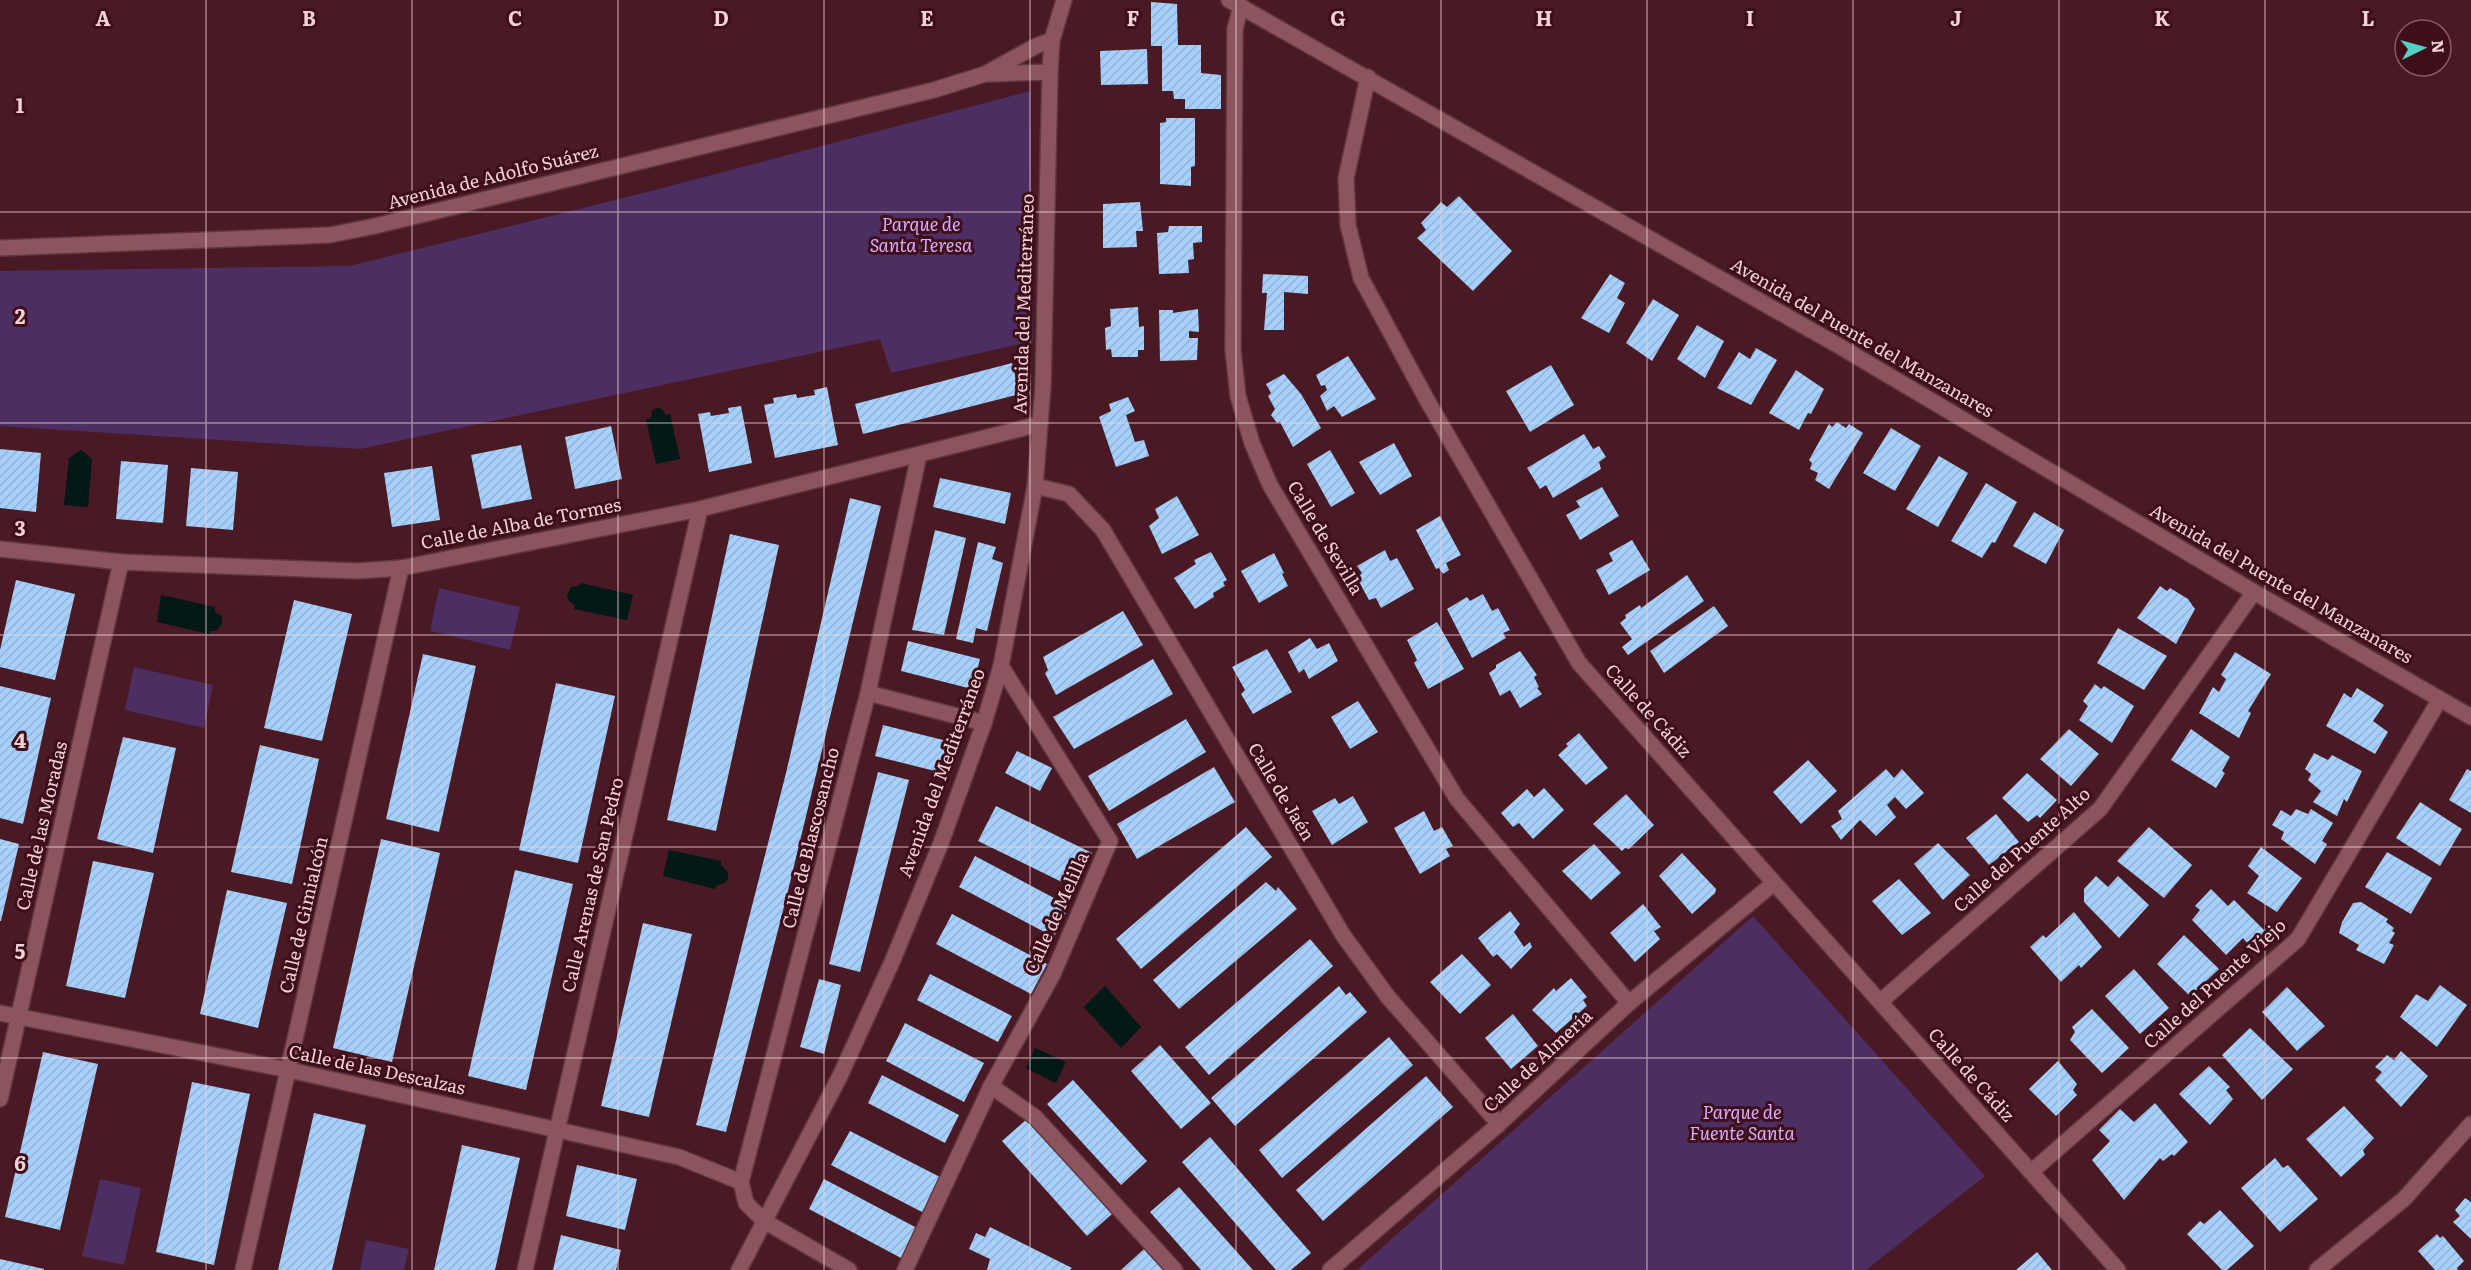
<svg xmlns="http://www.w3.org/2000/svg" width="2471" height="1270" font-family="Literata,serif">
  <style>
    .park { fill: #4d2e62 }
    .water { fill: #001917 }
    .building { fill: url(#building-hatch) }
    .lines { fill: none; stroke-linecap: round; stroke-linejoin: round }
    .street-casing { stroke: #603741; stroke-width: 18 }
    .street { stroke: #8c555e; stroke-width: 15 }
    .grid { fill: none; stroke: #f3d2d6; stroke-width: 1.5; stroke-opacity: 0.55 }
    .labels { text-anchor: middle; stroke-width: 6; stroke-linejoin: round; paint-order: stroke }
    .street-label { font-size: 18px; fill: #f3d2d6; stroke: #3e0f1a }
    .park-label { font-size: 18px; font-style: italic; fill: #d9aafe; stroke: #3e0f1a }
    .grid-label { font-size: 20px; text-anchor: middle; font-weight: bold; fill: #f3d2d6; stroke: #3e0f1a; stroke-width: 6; stroke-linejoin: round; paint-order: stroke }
  </style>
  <defs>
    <pattern id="building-hatch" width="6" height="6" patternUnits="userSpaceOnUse" patternTransform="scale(1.5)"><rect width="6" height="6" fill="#a6d0fc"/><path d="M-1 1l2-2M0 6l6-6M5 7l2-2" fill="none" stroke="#93b3d6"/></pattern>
  </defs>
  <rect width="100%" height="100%" fill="#491924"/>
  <!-- park -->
  <g class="park">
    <polygon points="1030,91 1033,341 891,373 880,339 360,449 0,426 0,271 350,266 655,190"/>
    <polygon points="439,588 520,607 510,650 430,631"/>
    <polygon points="134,667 213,685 204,728 125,710"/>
    <polygon points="1753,916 1985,1176 1866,1270 1357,1270"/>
    <polygon points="100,1179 141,1188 124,1265 82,1256"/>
    <polygon points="366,1240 409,1249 404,1270 360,1270"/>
  </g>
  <!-- water -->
  <g class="water">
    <polygon points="656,408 662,409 666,415 670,414 680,459 656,464 646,419 651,418 652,411"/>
    <polygon points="81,450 92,459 88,507 64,505 69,458"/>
    <polygon points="581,583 633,595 627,620 574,609 575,606 568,600 567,596 571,587 579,586"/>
    <polygon points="161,595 215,607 215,612 222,616 222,624 216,631 210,631 209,634 157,622"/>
    <path d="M669,850L721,861V865L728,872C729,882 725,884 716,885L715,889L663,876Z"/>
    <polygon points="1105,986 1141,1027 1121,1048 1084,1007"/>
    <polygon points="1035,1048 1066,1062 1056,1083 1026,1068"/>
  </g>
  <!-- building -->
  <g class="building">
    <polygon points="1151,2 1177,4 1178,45 1201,45 1201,73 1221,75 1221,109 1185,109 1185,99 1174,99 1173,91 1162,91 1162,46 1151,46"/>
    <polygon points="1147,49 1148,84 1101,85 1100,51"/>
    <polygon points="1166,118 1195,118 1195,166 1191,167 1191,186 1160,184 1160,123 1166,122"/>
    <polygon points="1459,196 1512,251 1473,291 1417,238 1426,230 1421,223 1441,202 1447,207"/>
    <polygon points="1140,202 1143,231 1136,231 1137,247 1103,248 1103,204"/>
    <polygon points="1169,226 1202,226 1202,242 1193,243 1194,259 1188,260 1189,273 1159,274 1157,233 1168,232"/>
    <polygon points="1263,274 1308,276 1308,294 1284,292 1284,330 1264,330 1267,293 1262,293"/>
    <polygon points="1610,274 1625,283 1617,298 1625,303 1609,333 1581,318"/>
    <polygon points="1653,299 1679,315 1652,361 1626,343"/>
    <polygon points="1138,307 1139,327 1144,326 1144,350 1138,350 1138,357 1112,357 1111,349 1106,350 1105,328 1111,326 1110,309"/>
    <polygon points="1198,309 1199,332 1189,331 1189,338 1198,338 1197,360 1160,361 1159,310 1173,310 1173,313"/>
    <polygon points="1697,325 1724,341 1705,378 1677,359"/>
    <polygon points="1756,348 1777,360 1751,405 1717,388 1739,352 1750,359"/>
    <polygon points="1348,356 1376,399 1342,417 1334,406 1327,411 1320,396 1327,390 1325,385 1321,386 1316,375"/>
    <polygon points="1012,363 1020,394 863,434 855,404"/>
    <polygon points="1551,365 1574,405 1530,432 1506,391"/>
    <polygon points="1796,370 1824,389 1811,414 1808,413 1799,430 1769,413"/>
    <polygon points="1284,374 1301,394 1321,428 1293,447 1280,422 1277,423 1271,415 1275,409 1268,396 1271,393 1266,384"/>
    <polygon points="827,387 838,445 775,458 764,405 774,403 773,398 796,394 797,398 815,395 814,390"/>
    <polygon points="1128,397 1135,411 1126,415 1135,442 1144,440 1149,456 1116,467 1099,417 1111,411 1109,404"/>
    <polygon points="741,406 752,463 709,472 698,414 710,412 711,416 729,413 728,408"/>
    <polygon points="1837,422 1846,428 1849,424 1863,433 1829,489 1815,480 1818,473 1810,469 1812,463 1809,460 1829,424 1832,427"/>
    <polygon points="611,426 622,479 575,489 565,437"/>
    <polygon points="1891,428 1921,446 1895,491 1863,473"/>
    <polygon points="1584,434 1593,449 1599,446 1606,457 1599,462 1601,469 1553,498 1546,485 1540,489 1527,468"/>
    <polygon points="1394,443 1412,476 1380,495 1359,462"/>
    <polygon points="521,445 532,499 482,509 471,455"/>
    <polygon points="0,449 41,453 36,512 0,508"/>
    <polygon points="1330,450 1355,493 1331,507 1307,464"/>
    <polygon points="1939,456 1968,473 1938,527 1906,509"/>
    <polygon points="121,461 168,465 163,523 116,519"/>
    <polygon points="432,466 440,520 392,527 384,473"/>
    <polygon points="191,468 238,472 233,530 186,526"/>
    <polygon points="940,478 1011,493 1005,524 933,507"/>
    <polygon points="1986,483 2017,502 1995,543 1992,542 1982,558 1951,541"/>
    <polygon points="1602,487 1619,516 1580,540 1566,515 1580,507 1576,501"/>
    <polygon points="1177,496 1199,535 1162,554 1149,526 1159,518 1155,509"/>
    <polygon points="850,498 881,506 785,903 726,1132 696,1125 786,773"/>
    <polygon points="2034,512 2064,530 2046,564 2013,546"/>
    <polygon points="1440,516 1461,555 1446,563 1449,570 1443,574 1439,568 1436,569 1416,530"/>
    <polygon points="935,530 966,538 944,635 912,630"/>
    <polygon points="730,534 779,545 716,831 667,820"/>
    <polygon points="1632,540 1650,570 1609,595 1596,570 1613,561 1609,553"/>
    <polygon points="978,542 996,547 992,559 1003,563 987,631 976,628 973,643 956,639"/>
    <polygon points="1385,550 1390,561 1397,558 1414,589 1381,608 1376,598 1369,600 1357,578 1362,573 1357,566"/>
    <polygon points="1211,552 1227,580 1223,582 1225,586 1213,593 1214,597 1195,609 1174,578 1196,564 1194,560"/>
    <polygon points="1274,553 1284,573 1282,574 1288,586 1259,603 1241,571"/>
    <polygon points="1687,575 1704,601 1628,655 1622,647 1632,639 1620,623 1626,618 1625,615 1640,605 1641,608"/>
    <polygon points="16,580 75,594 55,680 0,667 0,650"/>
    <polygon points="2160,586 2167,591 2170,588 2188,599 2195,609 2176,644 2137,618"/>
    <polygon points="1483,594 1492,611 1498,608 1510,630 1503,633 1506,638 1472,658 1447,609 1467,597 1470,601"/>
    <polygon points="294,600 352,614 322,741 264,728"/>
    <polygon points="1714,606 1728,626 1664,673 1650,651"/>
    <polygon points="1123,611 1143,645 1056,695 1045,673 1048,670 1043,657"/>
    <polygon points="1437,622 1464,669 1428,689 1414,663 1417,660 1407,640"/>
    <polygon points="2118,628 2167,656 2144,690 2097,663"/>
    <polygon points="1310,638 1317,649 1329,643 1338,661 1309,679 1304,669 1299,673 1288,652"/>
    <polygon points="908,641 980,659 972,689 901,671"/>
    <polygon points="1267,649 1292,692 1253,714 1241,694 1245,690 1232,667"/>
    <polygon points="1520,651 1537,675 1534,677 1539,687 1537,688 1542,694 1520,708 1510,690 1500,696 1489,673 1496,668 1496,665"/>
    <polygon points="2235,652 2271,674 2248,711 2251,713 2239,738 2199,713 2213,687 2219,692 2226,679 2221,675"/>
    <polygon points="423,654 476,666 439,832 386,819"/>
    <polygon points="1153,659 1173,694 1074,749 1053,717"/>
    <polygon points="556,683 615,696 578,863 519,850"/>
    <polygon points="2095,684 2101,689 2104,686 2134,706 2112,743 2079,720 2088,706 2083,701"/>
    <polygon points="0,686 51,698 23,824 0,818"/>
    <polygon points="2357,688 2384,705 2373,721 2388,732 2375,754 2326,726 2344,693 2351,698"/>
    <polygon points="1358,701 1378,732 1350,749 1331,717"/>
    <polygon points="1186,719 1206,752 1109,811 1088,776"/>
    <polygon points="883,725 955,743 947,774 875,756"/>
    <polygon points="2069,729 2099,754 2071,786 2040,759"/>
    <polygon points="2191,729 2230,757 2222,771 2225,773 2216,788 2171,760"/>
    <polygon points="1579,733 1608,768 1586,785 1558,755 1568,746 1566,744"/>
    <polygon points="123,737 176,748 153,853 97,839"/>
    <polygon points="260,745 319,759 292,884 231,872"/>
    <polygon points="1017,751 1052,768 1040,791 1005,773"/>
    <polygon points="2314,753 2328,760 2332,755 2362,771 2347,802 2344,799 2337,816 2313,802 2321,791 2308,780 2311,774 2305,769"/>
    <polygon points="1808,760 1837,791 1801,824 1773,792"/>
    <polygon points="1214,767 1235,802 1137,859 1117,824"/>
    <polygon points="1886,769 1894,778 1902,769 1924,793 1906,809 1895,797 1887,805 1896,817 1876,836 1860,820 1841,840 1831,826 1842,819 1838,811"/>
    <polygon points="2467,769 2471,771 2471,813 2449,800"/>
    <polygon points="878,772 909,780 860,972 829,964"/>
    <polygon points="2027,773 2057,800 2040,818 2037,815 2028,822 2002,798"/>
    <polygon points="1544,788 1564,810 1533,839 1519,823 1513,827 1501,813 1527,789 1534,797"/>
    <polygon points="1626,794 1654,825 1629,849 1625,848 1622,851 1593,824"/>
    <polygon points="1353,796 1368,822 1332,845 1312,811 1335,798 1339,804"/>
    <polygon points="2420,802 2462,829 2440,866 2396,838"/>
    <polygon points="996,806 1092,853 1074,888 978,841"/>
    <polygon points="2296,809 2308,814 2311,809 2333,823 2322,841 2327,844 2315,864 2281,839 2284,832 2272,825 2281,810 2291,816"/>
    <polygon points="1424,811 1434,831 1442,827 1453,846 1446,849 1450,856 1420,874 1394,828"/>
    <polygon points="1996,814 2019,842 1989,865 1966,838"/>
    <polygon points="1246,827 1272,857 1141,969 1116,939"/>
    <polygon points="2149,827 2192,865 2164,898 2117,861"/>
    <polygon points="0,839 19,844 1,921 0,921"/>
    <polygon points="381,839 440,853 392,1062 333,1048"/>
    <polygon points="1938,843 1970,875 1943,900 1914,864"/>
    <polygon points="1594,844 1621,873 1591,900 1562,871"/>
    <polygon points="2261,847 2302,878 2277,912 2247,893 2259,876 2248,866"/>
    <polygon points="2387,852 2432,878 2411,914 2365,887"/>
    <polygon points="1682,853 1716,889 1715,893 1692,914 1659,876"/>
    <polygon points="975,856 1069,906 1054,937 959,887"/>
    <polygon points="93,861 154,873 125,998 66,986"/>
    <polygon points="515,870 573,884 526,1090 468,1076"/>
    <polygon points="2096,876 2108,887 2118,876 2149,905 2119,938 2084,902 2084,889"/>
    <polygon points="1899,879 1931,913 1902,935 1872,901"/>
    <polygon points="1266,882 1276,891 1278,887 1297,909 1179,1009 1153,980"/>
    <polygon points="2211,889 2228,906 2234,900 2267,933 2251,948 2243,938 2226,955 2192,920 2200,910 2195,906"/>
    <polygon points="227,890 287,903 258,1028 200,1014"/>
    <polygon points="2361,902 2388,919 2386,922 2394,928 2392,931 2395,933 2389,943 2394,945 2384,964 2356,950 2359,945 2339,933 2342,922 2353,903"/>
    <polygon points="1643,904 1661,927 1654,931 1660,939 1635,962 1610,933"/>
    <polygon points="1510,911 1520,924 1514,932 1524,947 1530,942 1532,947 1511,969 1497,954 1493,957 1478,938"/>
    <polygon points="2074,912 2102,947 2081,968 2079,965 2061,982 2030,947 2043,935 2046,938"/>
    <polygon points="952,914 1047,964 1031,994 936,944"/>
    <polygon points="643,923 692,934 649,1117 601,1106"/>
    <polygon points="2184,935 2219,969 2190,996 2157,964"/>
    <polygon points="1310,939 1333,966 1209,1075 1185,1047"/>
    <polygon points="1462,954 1491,985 1460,1014 1430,982"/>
    <polygon points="2134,969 2169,1008 2140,1034 2105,996"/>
    <polygon points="930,974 1012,1016 998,1042 917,1000"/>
    <polygon points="1571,978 1587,997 1583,1000 1587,1006 1556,1033 1532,1010 1554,988 1556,991"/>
    <polygon points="819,979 841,985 824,1054 800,1047"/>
    <polygon points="2440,985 2467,1005 2437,1047 2400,1017 2416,994 2428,1001"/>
    <polygon points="1339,986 1346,995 1350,992 1367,1012 1235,1126 1211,1098"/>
    <polygon points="2287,987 2325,1026 2297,1051 2262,1012"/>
    <polygon points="2092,1009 2129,1048 2102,1073 2070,1040 2075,1032 2072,1027"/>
    <polygon points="1513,1014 1538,1046 1511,1069 1485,1038"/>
    <polygon points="905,1023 984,1063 964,1102 886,1061"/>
    <polygon points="2250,1028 2293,1069 2262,1100 2222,1055"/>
    <polygon points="1389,1037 1413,1065 1282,1178 1259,1150"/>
    <polygon points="1160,1045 1211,1103 1181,1129 1131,1071"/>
    <polygon points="2401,1051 2428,1076 2401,1107 2375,1080 2382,1072 2375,1067 2387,1055 2394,1060"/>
    <polygon points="43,1052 98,1064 60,1230 5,1217"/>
    <polygon points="2058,1061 2077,1084 2073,1090 2077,1095 2056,1116 2029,1089"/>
    <polygon points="2209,1066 2230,1087 2226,1090 2233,1099 2210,1125 2179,1094"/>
    <polygon points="882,1075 959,1115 945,1143 868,1103"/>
    <polygon points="1426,1076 1453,1107 1323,1221 1296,1190"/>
    <polygon points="1073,1080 1147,1161 1121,1185 1047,1104"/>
    <polygon points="192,1082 250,1094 214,1265 156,1252"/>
    <polygon points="2155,1103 2188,1142 2174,1156 2172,1154 2163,1161 2160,1158 2124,1200 2092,1160 2110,1141 2099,1130 2120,1109 2134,1122"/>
    <polygon points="2344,1106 2374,1138 2363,1150 2365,1155 2341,1177 2306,1139"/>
    <polygon points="314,1113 366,1125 332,1270 278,1270"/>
    <polygon points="1027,1119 1112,1214 1087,1236 1002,1141"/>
    <polygon points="850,1131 942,1178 924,1213 831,1165"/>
    <polygon points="1210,1137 1311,1253 1291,1270 1276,1270 1182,1162"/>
    <polygon points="462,1145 520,1158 495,1270 434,1270"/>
    <polygon points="2275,1158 2283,1168 2288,1165 2318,1199 2280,1232 2241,1188"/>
    <polygon points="577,1165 637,1179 625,1230 566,1216"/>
    <polygon points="824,1179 917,1228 901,1258 809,1209"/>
    <polygon points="1179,1187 1253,1270 1201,1270 1150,1212"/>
    <polygon points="2465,1198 2471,1202 2471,1239 2453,1222 2460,1216 2455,1210"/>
    <polygon points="2220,1210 2254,1246 2227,1270 2222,1270 2187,1234 2200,1221 2204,1224"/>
    <polygon points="990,1227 1072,1268 1070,1270 987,1270 990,1259 969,1249 976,1233 985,1237"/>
    <polygon points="2437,1234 2440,1238 2443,1236 2464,1261 2457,1268 2458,1270 2435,1270 2418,1251"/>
    <polygon points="561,1235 621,1250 616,1270 553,1270"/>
    <polygon points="1144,1249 1163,1270 1121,1270"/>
    <polygon points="2037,1252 2052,1270 2016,1270"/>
    <polygon points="0,1259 44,1269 44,1270 0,1270"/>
  </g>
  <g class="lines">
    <!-- street casing -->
    <g class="street-casing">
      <g id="street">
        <polyline points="1229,0 1839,346 2254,592 2471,717"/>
        <polyline points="1241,6 1235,29 1233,350 1238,396 1252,443 1270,485 1457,799 1629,1003"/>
        <polyline points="988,74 1050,72"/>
        <polyline points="1368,77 1346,178 1348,225 1361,278 1427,400 1579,663 2118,1270"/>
        <polyline points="0,248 330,235 375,226 934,90 985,74 1036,46 1052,40"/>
        <polyline points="1035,486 1069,494 1103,530 1343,935 1388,997 1499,1124"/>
        <polyline points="0,549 121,562 357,571 401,568 700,509 1040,424"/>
        <polyline points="868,693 984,723"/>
        <polyline points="1880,1002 2100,809 2254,592"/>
        <polyline points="0,1013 289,1070 679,1157 741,1182"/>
        <polyline points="991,1086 1035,1117 1175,1270"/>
        <polyline points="0,1099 121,562"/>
        <polyline points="2031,1172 2298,939 2440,699"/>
        <polyline points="243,1270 401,568"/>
        <polyline points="525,1270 700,509"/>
        <polyline points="739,1270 840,1076 892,962 941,843 984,723 1001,666 1035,486 1043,387 1050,72 1052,40 1064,0"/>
        <polyline points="849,1270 764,1221 746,1203 741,1182 868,693 919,455"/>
        <polyline points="905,1270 991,1086 1053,974 1110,841 1001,666"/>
        <polyline points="1330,1270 1499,1124 1629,1003 1774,883"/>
        <polyline points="2317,1270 2404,1199 2471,1124"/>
      </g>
    </g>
    <!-- street -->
    <use href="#street" class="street"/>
  </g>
  <!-- grid -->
  <path class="grid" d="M206,0V1270M412,0V1270M618,0V1270M824,0V1270M1030,0V1270M1236,0V1270M1441,0V1270M1647,0V1270M1853,0V1270M2059,0V1270M2265,0V1270M0,212H2471M0,423H2471M0,635H2471M0,847H2471M0,1058H2471"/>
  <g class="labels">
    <!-- street labels -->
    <g class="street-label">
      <text transform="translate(493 177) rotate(-14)" y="6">Avenida de Adolfo Suárez</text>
      <text transform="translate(1024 304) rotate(-88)" y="6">Avenida del Mediterráneo</text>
      <text transform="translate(1862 338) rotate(30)" y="6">Avenida del Puente del Manzanares</text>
      <text transform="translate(521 524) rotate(-11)" y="6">Calle de Alba de Tormes</text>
      <text transform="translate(1325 538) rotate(59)" y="6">Calle de Sevilla</text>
      <text transform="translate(2281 584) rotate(30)" y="6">Avenida del Puente del Manzanares</text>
      <text transform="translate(1648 711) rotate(48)" y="6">Calle de Cádiz</text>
      <text transform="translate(942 773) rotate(-70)" y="6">Avenida del Mediterráneo</text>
      <text transform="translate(1281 792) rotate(59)" y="6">Calle de Jaén</text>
      <text transform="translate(42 826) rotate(-77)" y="6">Calle de las Moradas</text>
      <text transform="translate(811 838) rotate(-76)" y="6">Calle de Blascosancho</text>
      <text transform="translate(2022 850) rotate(-42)" y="6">Calle del Puente Alto</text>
      <text transform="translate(593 885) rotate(-77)" y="6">Calle Arenas de San Pedro</text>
      <text transform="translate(1057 913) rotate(-66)" y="6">Calle de Melilla</text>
      <text transform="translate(304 915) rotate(-77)" y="6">Calle de Gimialcón</text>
      <text transform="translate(2215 984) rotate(-42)" y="6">Calle del Puente Viejo</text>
      <text transform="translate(1538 1061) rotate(-43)" y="6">Calle de Almería</text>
      <text transform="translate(377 1070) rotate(12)" y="6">Calle de las Descalzas</text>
      <text transform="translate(1971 1075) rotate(48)" y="6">Calle de Cádiz</text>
    </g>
    <!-- park labels -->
    <g class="park-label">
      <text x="921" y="231">Parque de<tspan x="921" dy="21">Santa Teresa</tspan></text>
      <text x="1742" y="1119">Parque de<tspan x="1742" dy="21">Fuente Santa</tspan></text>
    </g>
  </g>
  <g class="grid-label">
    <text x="103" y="26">A</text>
    <text x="309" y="26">B</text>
    <text x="515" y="26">C</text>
    <text x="721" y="26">D</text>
    <text x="927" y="26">E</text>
    <text x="1133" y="26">F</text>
    <text x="1338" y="26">G</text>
    <text x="1544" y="26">H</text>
    <text x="1750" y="26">I</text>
    <text x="1956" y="26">J</text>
    <text x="2162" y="26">K</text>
    <text x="2368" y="26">L</text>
    <text x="20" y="113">1</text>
    <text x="20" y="324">2</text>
    <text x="20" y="536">3</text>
    <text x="20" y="748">4</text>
    <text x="20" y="959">5</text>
    <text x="20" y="1171">6</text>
  </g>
  <!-- north arrow -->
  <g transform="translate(2423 48) rotate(85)"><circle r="28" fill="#3e0f1a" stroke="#865d65" stroke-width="1.5"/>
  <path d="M0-4.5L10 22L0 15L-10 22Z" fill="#55cec6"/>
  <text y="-9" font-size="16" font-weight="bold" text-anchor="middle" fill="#f3d2d6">N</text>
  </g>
</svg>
